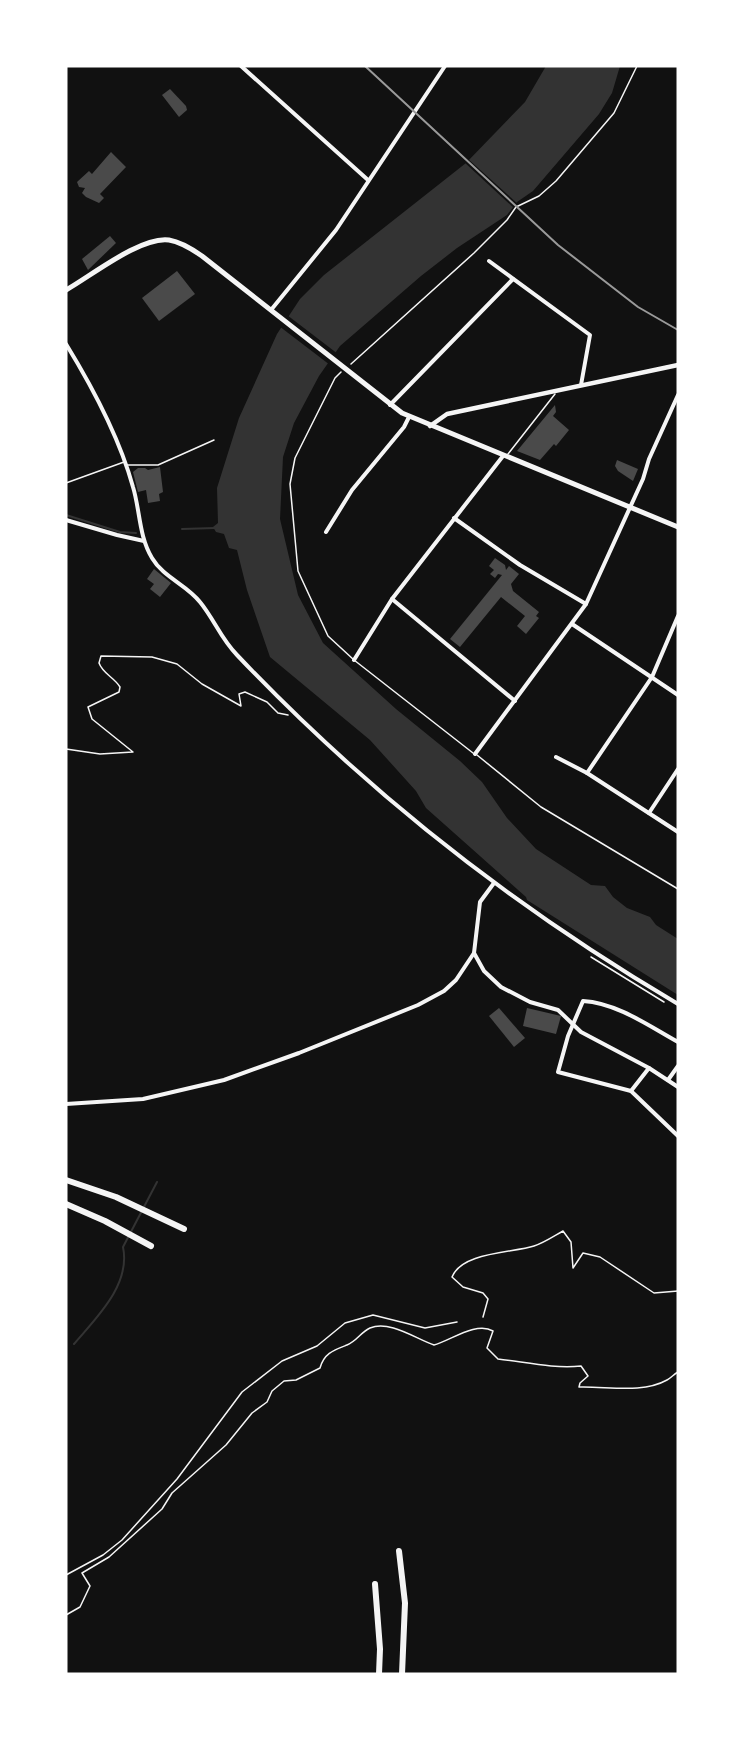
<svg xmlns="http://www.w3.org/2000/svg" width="744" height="1740" font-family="Signika,sans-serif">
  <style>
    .water { fill: #333 }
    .pier { fill: #111 }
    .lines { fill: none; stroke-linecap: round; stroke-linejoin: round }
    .stream { stroke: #333; stroke-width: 2 }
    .building { fill: #4a4a4a }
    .path { stroke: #f5f5f5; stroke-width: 1.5 }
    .service { stroke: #f5f5f5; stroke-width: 1.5 }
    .minor { stroke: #f5f5f5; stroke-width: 4 }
    .tertiary { stroke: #f5f5f5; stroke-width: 4.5 }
    .secondary { stroke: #f5f5f5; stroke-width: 5 }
    .motorway { stroke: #f5f5f5; stroke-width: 6 }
    .rail { stroke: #9a9a9a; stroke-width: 2 }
  </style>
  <rect width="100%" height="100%" fill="#111"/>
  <!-- water -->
  <polygon class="water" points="546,66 620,66 612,93 599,114 533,191 517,202 507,215 457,248 421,276 340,346 319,376 294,423 283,457 280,519 298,595 323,643 396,709 460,761 482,782 507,818 536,849 591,885 605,886 613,897 627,908 650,917 656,925 678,939 678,995 527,900 526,897 426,808 416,791 370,740 270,657 247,590 237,550 229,548 224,534 216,532 213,527 218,523 217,488 239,418 277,334 300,299 324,275 466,163 525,102"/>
  <!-- pier -->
  <g class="pier">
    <polygon points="467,158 519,205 515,209 463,161"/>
    <polygon points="287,315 338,354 330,365 279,326"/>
  </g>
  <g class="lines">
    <!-- stream -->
    <g class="stream">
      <polyline points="66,515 120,532 136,533"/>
      <polyline points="182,529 215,528"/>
      <path d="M74,1344C96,1318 131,1285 123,1247L157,1182"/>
    </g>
  </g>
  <!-- building -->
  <g class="building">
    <polygon points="170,89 186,106 187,110 179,117 162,95"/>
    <polygon points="111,152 126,167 100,194 104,198 99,203 86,197 82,193 85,188 79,187 77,182 89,171 92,174"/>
    <polygon points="110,236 116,243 88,270 82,259"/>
    <polygon points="177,271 195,294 159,321 142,298"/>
    <polygon points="555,405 556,412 553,416 569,430 556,446 554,444 540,460 517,451"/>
    <polygon points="617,460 638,469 633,481 618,471 615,466"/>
    <polygon points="160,467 163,492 159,494 160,501 148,503 146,490 138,492 133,472 138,468 145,468 148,470"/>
    <polygon points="495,558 505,565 506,570 509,566 519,574 511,584 513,591 539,612 536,616 539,618 526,634 517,626 525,616 501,597 460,647 450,639 502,575 498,574 495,578 490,574 494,570 489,566"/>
    <polygon points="154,569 171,583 160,597 150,589 154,584 147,579"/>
    <polygon points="499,1008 525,1038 514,1047 489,1016"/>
    <polygon points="527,1008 561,1016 556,1034 523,1026"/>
  </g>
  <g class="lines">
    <!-- path -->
    <g class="path">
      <polyline points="351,364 474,253 507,220 516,207 539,196 556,181 614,113 637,66"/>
      <path d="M66,749L100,754L133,752L92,719L88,707L119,692L120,687C114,677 103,674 99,663L101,656L152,657L177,664L202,684L241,706L239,694L245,692L267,702L278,713L288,715"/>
      <polyline points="591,957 664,1002"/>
      <path d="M483,1317L488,1299L483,1293L463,1287L452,1277C462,1252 512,1253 534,1246C544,1243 554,1236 563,1231L571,1242L573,1268L583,1253L600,1257L654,1293L678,1291"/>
      <polyline points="66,1575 103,1555 122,1540 177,1479 242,1392 282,1361 317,1346 345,1323 373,1315 425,1328 457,1322"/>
      <path d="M66,1615L80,1607L90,1586L82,1573L109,1557L162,1509L172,1493L226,1445L252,1413L267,1402L272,1391L284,1381L296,1380L320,1368C324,1353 334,1350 347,1345C357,1341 361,1332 370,1328C390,1320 416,1339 434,1345C450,1341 476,1321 493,1331L487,1348L498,1359C525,1362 554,1369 581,1366L588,1376L580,1383L579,1387C607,1386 642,1394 667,1380C671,1378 674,1374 678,1372"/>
    </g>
    <!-- service -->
    <g class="service">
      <polyline points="341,372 335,378 295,458 290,484 298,571 328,636 354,660 473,753"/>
      <polyline points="508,454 555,394"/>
      <polyline points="127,465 158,465 214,440"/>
      <polyline points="66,483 124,462"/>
      <polyline points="477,755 541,807 678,889"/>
    </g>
    <!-- minor -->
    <g class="minor">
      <polyline points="241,66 368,180"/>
      <polyline points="489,261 590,335 581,385"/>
      <polyline points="271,310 336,230 445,66"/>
      <path d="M66,344C93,388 119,436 133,487C140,510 139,537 152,558C163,577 187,585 200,602C214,619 221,639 237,655C366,791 517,909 678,1004"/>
      <polyline points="390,405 513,279"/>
      <polyline points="454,518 520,565 586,604"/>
      <polyline points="66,520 117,535 144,541"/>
      <polyline points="326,532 352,490 404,427 409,417"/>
      <polyline points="392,599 515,701"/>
      <polyline points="572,624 678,695"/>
      <polyline points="354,660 392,599 503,456"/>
      <polyline points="475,754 586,604 643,479 649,459 678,395"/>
      <polyline points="556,757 587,773 678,832"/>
      <polyline points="587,773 652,677 678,616"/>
      <polyline points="649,813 678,769"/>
      <polyline points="494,883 480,902 474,953 484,971 501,987 530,1002 558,1010 581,1032 649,1068 678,1087"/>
      <path d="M678,1042C649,1026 617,1003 583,1001L568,1036L558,1072L631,1091L678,1136"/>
      <polyline points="668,1080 678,1066"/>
      <polyline points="631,1091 649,1068"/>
      <polyline points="66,1104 143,1099 224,1080 299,1053 418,1005 444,991 456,980 474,953"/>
    </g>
    <!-- tertiary -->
    <polyline class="tertiary" points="430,426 447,414 678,365"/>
    <!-- secondary -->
    <path class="secondary" d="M66,290C91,276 141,236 169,240C181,242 192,249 202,256L402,413L678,527"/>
    <!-- motorway -->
    <g class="motorway">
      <polyline points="66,1180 116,1197 184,1229"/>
      <polyline points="66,1204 105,1221 151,1246"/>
      <polyline points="399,1551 405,1603 402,1674"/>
      <polyline points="375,1584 380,1649 379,1674"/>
    </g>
    <!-- rail -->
    <polyline class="rail" points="365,66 558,245 638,307 678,330"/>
  </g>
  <!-- border -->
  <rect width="744" height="1740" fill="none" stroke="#ffffff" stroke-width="135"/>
</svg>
